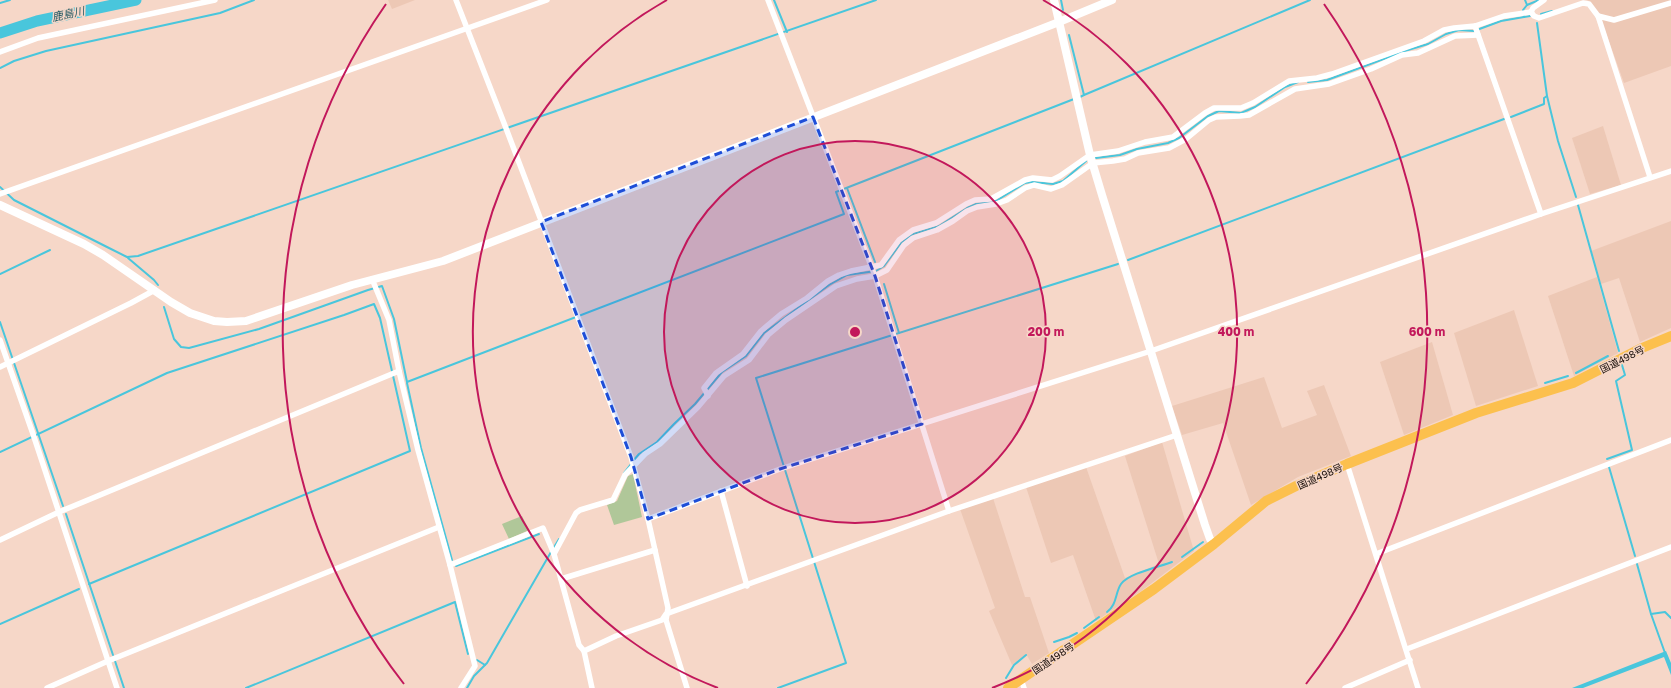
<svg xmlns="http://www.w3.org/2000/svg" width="1671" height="688" font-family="'Golos Text','Noto Sans JP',sans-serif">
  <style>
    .built { fill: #edc8b5 }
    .green { fill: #b0c799 }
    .water { fill: #49c6dc }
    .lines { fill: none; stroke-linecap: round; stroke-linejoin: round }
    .stream { stroke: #49c6dc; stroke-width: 2 }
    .river { stroke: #49c6dc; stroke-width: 11 }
    .street { stroke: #fff; stroke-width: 5.5 }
    .secondary { stroke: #fff; stroke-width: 8 }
    .highway { stroke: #fcc04e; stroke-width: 10 }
    .marked { fill: #1d4ed8; fill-opacity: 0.2; stroke: #1d4ed8; stroke-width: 3; stroke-dasharray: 8 5; stroke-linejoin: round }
    .ring { fill: none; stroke: #c2185b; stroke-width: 2 }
    .labels { text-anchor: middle; stroke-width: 3; stroke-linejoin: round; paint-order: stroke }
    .street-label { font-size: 10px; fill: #160c07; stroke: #f6d7c8 }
    .water-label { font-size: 11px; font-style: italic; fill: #295d66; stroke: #f6d7c8 }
    .centre { fill: #c2185b; stroke: #f6d7c8; stroke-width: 2 }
    .ring-label { font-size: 12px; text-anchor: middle; font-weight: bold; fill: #c2185b; stroke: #f6d7c8; stroke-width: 3; stroke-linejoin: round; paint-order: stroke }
  </style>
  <rect width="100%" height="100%" fill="#f6d7c8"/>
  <!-- built -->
  <g class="built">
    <polygon points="388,0 415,0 392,9"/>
    <polygon points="1589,0 1671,0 1671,66 1624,83 1601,19 1587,1"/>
    <polygon points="1603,126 1621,185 1590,194 1572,138"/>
    <polygon points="1671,221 1671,328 1640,342 1619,278 1601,284 1591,251"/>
    <polygon points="1597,277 1618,353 1574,376 1548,296"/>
    <polygon points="1514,310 1538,386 1476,406 1454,333"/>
    <polygon points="1432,342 1453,415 1404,435 1380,362"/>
    <polygon points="1264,377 1282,428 1317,415 1307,391 1324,385 1351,456 1298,477 1251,505 1223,423 1182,435 1172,406"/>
    <polygon points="1162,442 1194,551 1140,592 1096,621 1073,555 1051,563 1026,487 1086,467 1125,578 1159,564 1125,456"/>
    <polygon points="993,498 1025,597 1030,597 1049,653 1032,664 1026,654 1012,665 989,611 995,608 960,509"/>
  </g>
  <!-- green -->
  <g class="green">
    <polygon points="633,474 642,517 614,525 607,505 617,501 628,476"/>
    <polygon points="522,516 529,530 509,539 502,524"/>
  </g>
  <!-- water -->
  <polygon class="water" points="1666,651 1671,663 1671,675 1664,657 1583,688 1572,688"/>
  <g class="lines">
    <!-- stream -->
    <g class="stream">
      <polyline points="774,0 787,32"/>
      <polyline points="1061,0 1063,10"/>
      <polyline points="1525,0 1527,5"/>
      <polyline points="0,3 10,0"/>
      <polyline points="1541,14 1552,11"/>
      <polyline points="1524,17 1530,16"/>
      <polyline points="1537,23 1547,96 1558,141 1576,197"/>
      <polyline points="1069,35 1084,95 1078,98"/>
      <polyline points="0,68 14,61 46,51 220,13 254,0"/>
      <polyline points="1308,82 1327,80 1408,50 1428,44 1446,34 1459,30 1474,31 1501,21 1524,17 1523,10 1527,5 1539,0"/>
      <polyline points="1084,95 1310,0"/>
      <polyline points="1511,117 1544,104 1544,98 1547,96"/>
      <polyline points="1096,158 1120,155 1137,149 1168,143 1179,138 1208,116 1219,111 1241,113 1255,107 1285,87 1298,82"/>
      <polyline points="0,187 14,200 107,247 127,257 138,256 876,0"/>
      <polyline points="847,188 875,262"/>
      <polyline points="1578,205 1619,351"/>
      <polyline points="128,258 154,280 158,285"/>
      <polyline points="1128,260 1504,119"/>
      <polyline points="0,274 50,250"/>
      <polyline points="884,284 899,333"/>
      <polyline points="164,307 174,339 181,347 189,348 259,329 368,290 382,286 394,319 407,382 844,214 836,192 1074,99"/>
      <polyline points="0,322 63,506"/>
      <polyline points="1576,373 1608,356"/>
      <polyline points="407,383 421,448 452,560"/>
      <polyline points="1545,383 1568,376"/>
      <polyline points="0,452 167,373 344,315 374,304 380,318 410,451 89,584"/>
      <polyline points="1607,459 1632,450 1616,381 1625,375 1622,365"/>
      <polyline points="634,460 639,454 657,442 674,424 695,404 722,372 746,356 764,333 829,285 847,275 876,271 884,266 901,243 913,234 939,226 967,208 976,204 996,201 1025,183 1032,182 1053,184 1063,181 1086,161"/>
      <polyline points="1609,467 1635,556"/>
      <polyline points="624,473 631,464"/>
      <polyline points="66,514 113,655"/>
      <polyline points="553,549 559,539"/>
      <polyline points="1182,557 1203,542"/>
      <polyline points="1637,564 1651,614 1665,653"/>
      <polyline points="456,566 539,534"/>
      <path d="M1107,612C1117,605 1115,593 1121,584C1129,573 1159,567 1172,562"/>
      <polyline points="1651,614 1665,612 1671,618"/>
      <polyline points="0,624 79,589"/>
      <polyline points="1084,628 1099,617"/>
      <polyline points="1054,642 1069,637 1077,633"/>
      <polyline points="477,660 485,665"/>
      <polyline points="115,661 124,688"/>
      <polyline points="1006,678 1014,665 1026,655"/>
      <polyline points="246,688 455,602 468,654"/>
      <polyline points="467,688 474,676 487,663 551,552"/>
      <polyline points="778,688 846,663 756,378 1118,264"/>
    </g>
    <!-- river -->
    <polyline class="river" points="0,33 37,21 136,0"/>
    <!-- street -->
    <g class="street">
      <polyline points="456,0 504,123 631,457 648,519 668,608 666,620 687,688"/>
      <polyline points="768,0 875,276 949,511"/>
      <polyline points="1531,12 1534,16 1539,18 1583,3 1589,4 1598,16 1650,177"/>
      <polyline points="1531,12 1533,8 1544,0"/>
      <polyline points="1598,16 1614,20 1671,3"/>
      <polyline points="1475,26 1541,214"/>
      <polyline points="0,52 38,38 215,0"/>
      <polyline points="0,194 547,0"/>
      <polyline points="372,279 389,320 399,371 418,450 450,565 475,666 461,688"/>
      <polyline points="0,340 33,434 117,688"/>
      <polyline points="0,367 131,303 153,291"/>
      <polyline points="708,396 704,388 716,373 743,354 761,331 781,314 807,298 828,281 839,275 851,271 881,265 899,240 913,230 936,223 966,204 975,200 991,199 1025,180 1033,178 1052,180 1060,176 1090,155 1118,151 1145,142 1173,137 1205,113 1214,108 1241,108 1253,103 1289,81 1317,78 1332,74 1424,41 1444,30 1454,28 1475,26 1504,16 1531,12"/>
      <polyline points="1347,464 1418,688"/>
      <polyline points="721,491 747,586"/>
      <polyline points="648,519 780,469 1151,351 1541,214 1671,171"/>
      <polyline points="0,540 59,512 399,371"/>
      <polyline points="554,554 576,513 580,510 613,500 625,475 645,454 660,444 698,407 724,376 749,360 768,335 786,320 836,286 857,279 875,276 887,270 904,245 913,238 937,230 953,221 967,211 977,207 996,204 1007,200 1025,188 1034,185 1051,189 1062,185 1093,163 1113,161 1125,159 1138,153 1169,148 1186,139 1209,120 1216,117 1240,116 1249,115 1295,89 1329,84 1371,69 1402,55 1418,53 1455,36 1478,35"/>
      <polyline points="1376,554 1671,440"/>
      <polyline points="450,565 543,528 554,554 579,645 584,651 592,688"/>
      <polyline points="561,579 655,550"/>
      <polyline points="1407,649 1671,547"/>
      <polyline points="584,651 616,636 662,620 666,614 949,511 1177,435"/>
      <polyline points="1021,679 1024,688"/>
      <polyline points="47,688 108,661 439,527"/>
      <polyline points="1345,688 1410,660"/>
    </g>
    <!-- secondary -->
    <g class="secondary">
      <polyline points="1054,0 1090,155 1102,195 1205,525 1210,539 1214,544"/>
      <polyline points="0,205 84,244 103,255 171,302 190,313 214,321 227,322 246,321 352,285 443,261 1059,22 1112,0"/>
    </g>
    <!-- highway -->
    <polyline class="highway" points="1008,688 1154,589 1214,544 1266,501 1296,486 1347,464 1476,413 1573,383 1642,348 1671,336"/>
  </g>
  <!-- marked area -->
  <path class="marked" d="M813,117L875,276L922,424L780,469L648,519L631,457L541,222Z"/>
  <!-- distance rings -->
  <circle cx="855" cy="332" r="191" fill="#c2185b" fill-opacity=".12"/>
  <g class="ring">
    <circle cx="855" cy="332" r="191"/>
    <path d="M718 688A381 381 0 0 1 667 0M1043 0A381 381 0 0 1 992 688"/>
    <path d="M404 684A572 572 0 0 1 386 4M1324 4A572 572 0 0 1 1306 684"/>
  </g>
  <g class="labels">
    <!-- street labels -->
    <g class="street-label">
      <text transform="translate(1622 359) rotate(-27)" y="4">国道498号</text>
      <text transform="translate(1320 476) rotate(-24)" y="4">国道498号</text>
      <text transform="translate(1053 658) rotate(-34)" y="4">国道498号</text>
    </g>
    <!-- water labels -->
    <g class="water-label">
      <text transform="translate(68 14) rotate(-12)" y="4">鹿島川</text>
    </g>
  </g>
  <circle cx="855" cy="332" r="6" class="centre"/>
  <g class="ring-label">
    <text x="1046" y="336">200 m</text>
    <text x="1236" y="336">400 m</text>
    <text x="1427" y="336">600 m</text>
  </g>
</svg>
